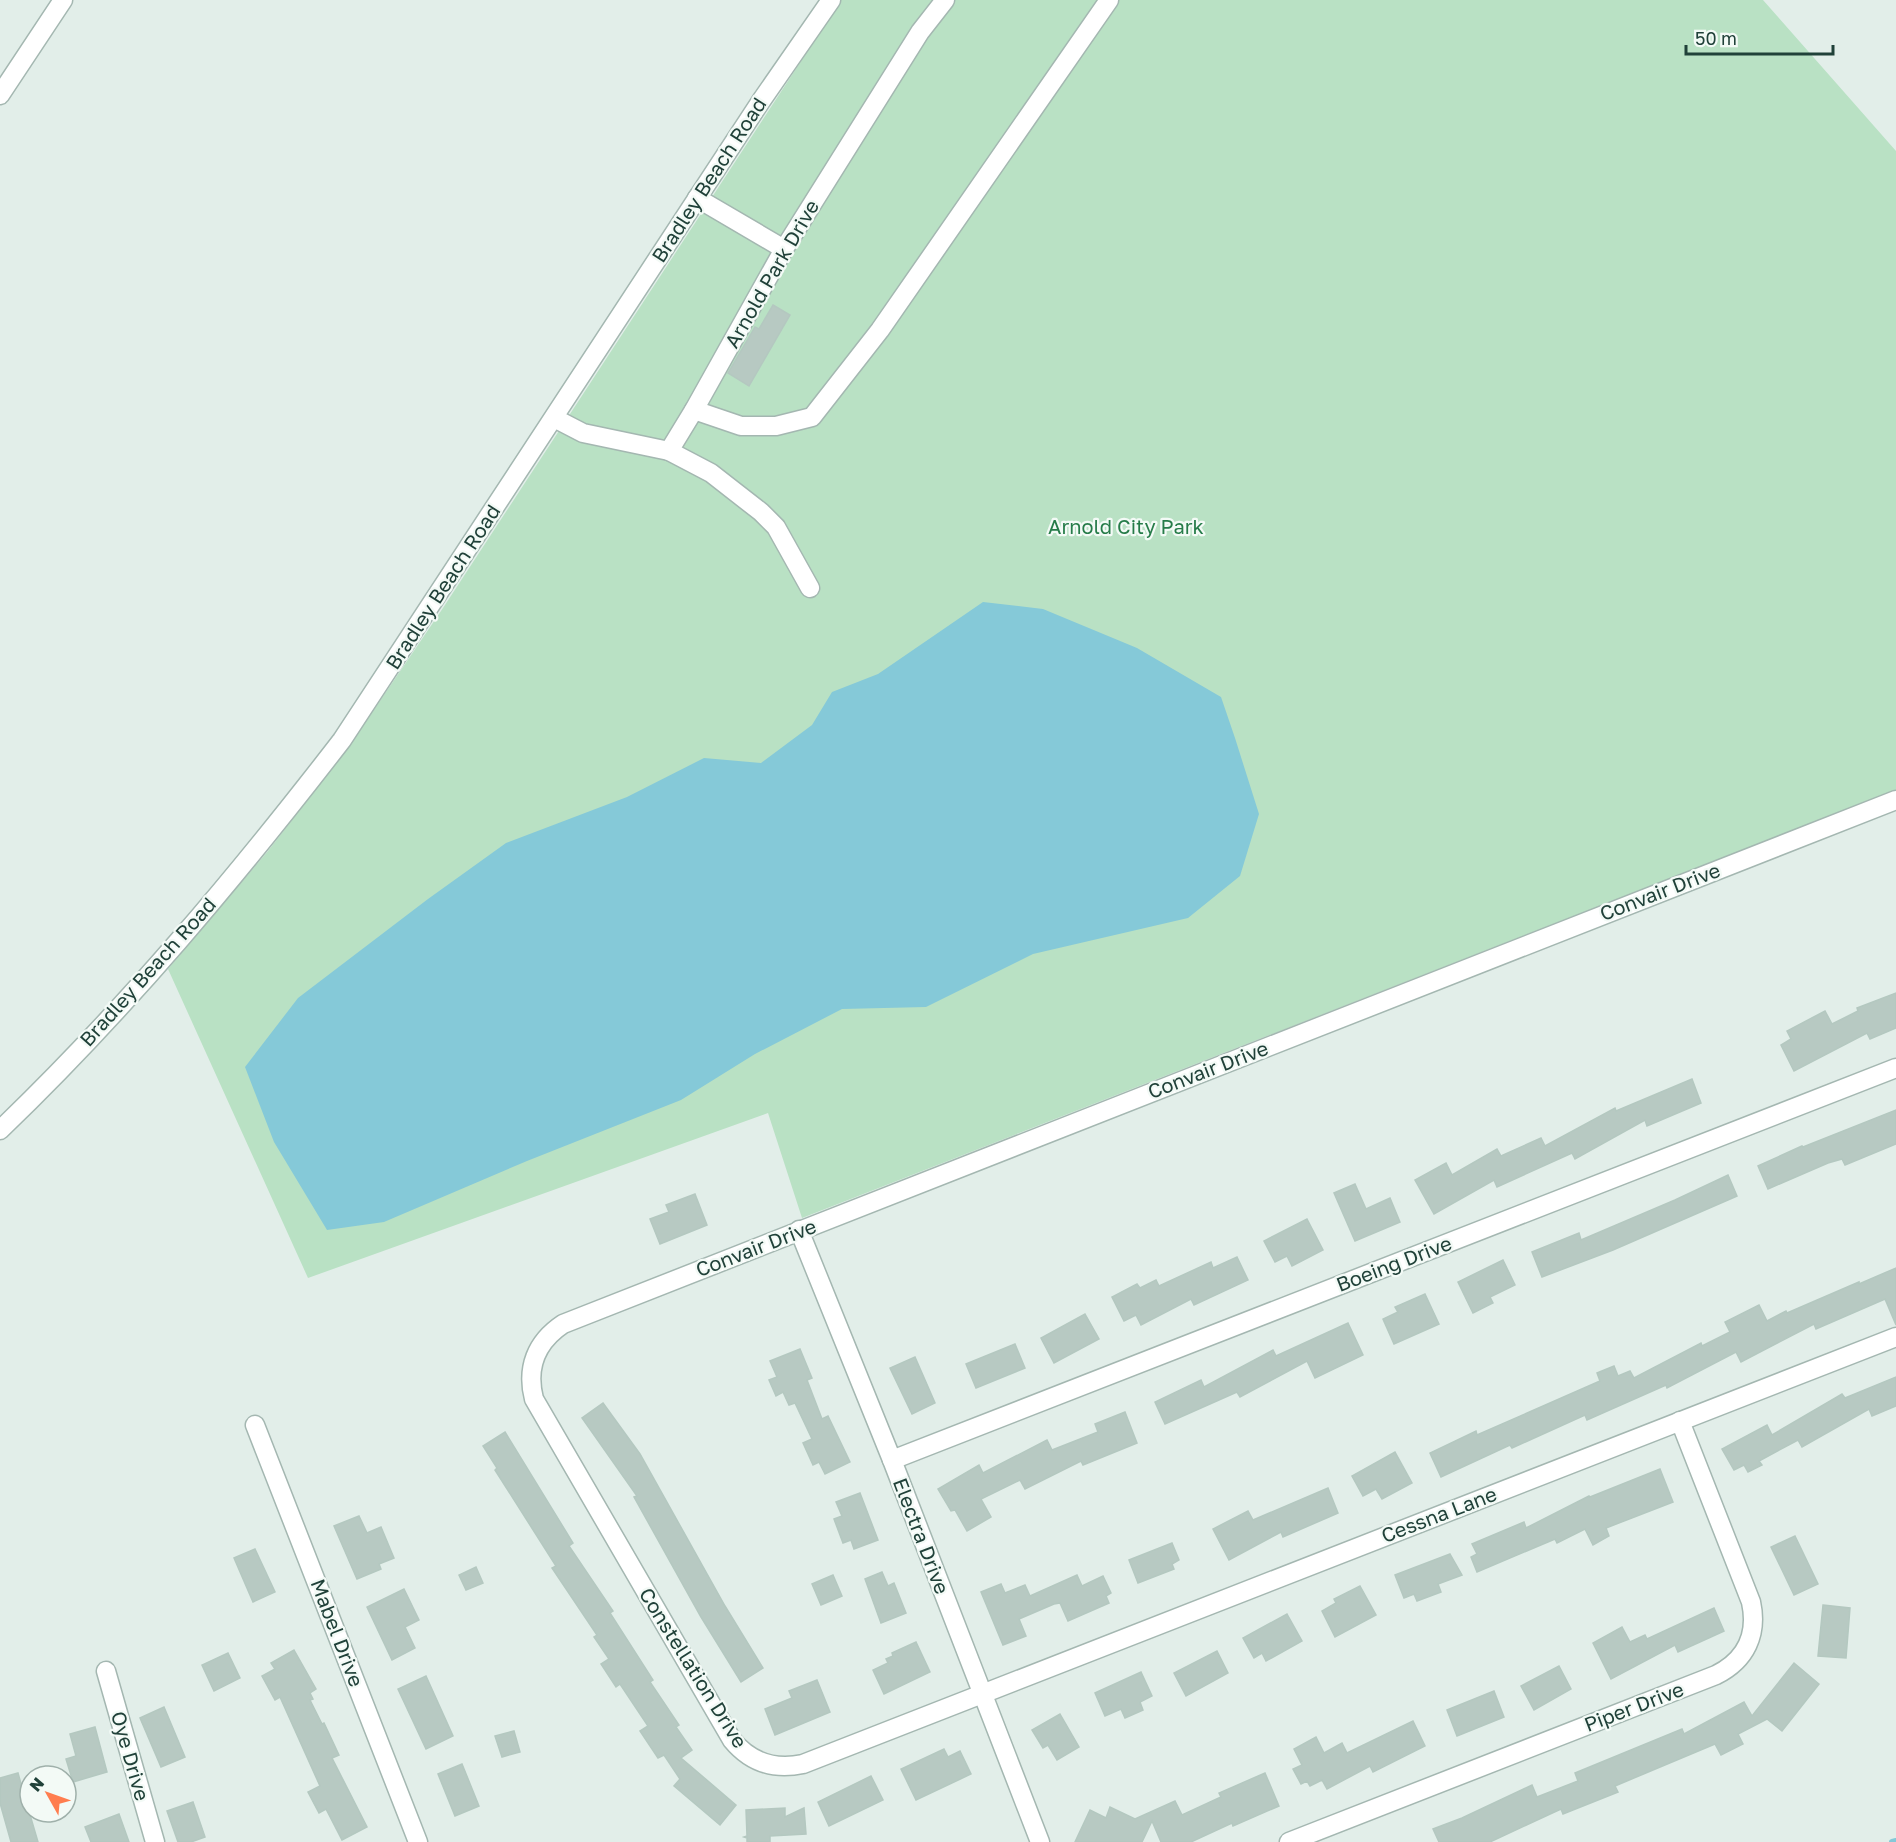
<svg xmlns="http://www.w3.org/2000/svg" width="1896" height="1842" font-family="'Golos Text',sans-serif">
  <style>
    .green { fill: #b9e1c4 }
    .water { fill: #85c9d8 }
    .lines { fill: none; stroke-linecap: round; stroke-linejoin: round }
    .stream { stroke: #85c9d8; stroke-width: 6 }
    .building { fill: #b7c9c2; stroke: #b4c8c0; stroke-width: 1.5 }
    .minor-casing { stroke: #a4b7b1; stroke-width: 21 }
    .minor { stroke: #fff; stroke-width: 18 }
    .labels { text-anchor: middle; stroke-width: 4.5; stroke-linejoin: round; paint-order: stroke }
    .street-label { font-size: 20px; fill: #204139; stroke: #f3faf6 }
    .park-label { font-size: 20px; fill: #267c49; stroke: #f3faf6 }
  </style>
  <rect width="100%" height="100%" fill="#e2eee9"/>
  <!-- green -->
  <polygon class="green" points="841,0 1763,0 1896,151 1896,790 802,1218 768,1113 308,1278 168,969 268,851 350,745 443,608"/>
  <!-- water -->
  <polygon class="water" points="983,602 1043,609 1137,648 1221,697 1235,738 1259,814 1240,876 1188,918 1033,954 926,1007 842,1009 755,1054 681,1100 527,1161 384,1222 327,1230 274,1142 245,1067 298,998 428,899 506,843 627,797 704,758 761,763 812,725 832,692 878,674"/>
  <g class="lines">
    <!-- stream -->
    <polyline class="stream" points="1892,1842 1896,1841"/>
  </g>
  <!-- building -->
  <g class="building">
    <polygon points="773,305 790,315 749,386 728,373 755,327 759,329"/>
    <polygon points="1896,993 1896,1028 1870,1039 1867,1033 1794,1071 1781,1045 1791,1039 1787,1031 1825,1011 1832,1024 1858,1011 1857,1008"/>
    <polygon points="1692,1079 1701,1103 1647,1126 1645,1120 1575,1159 1572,1153 1497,1187 1494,1180 1434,1214 1415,1180 1446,1163 1452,1175 1497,1149 1501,1156 1541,1138 1545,1146 1615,1108 1616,1111"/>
    <polygon points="1896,1110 1896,1144 1845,1165 1842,1159 1828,1163 1768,1189 1758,1166 1802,1146 1803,1147"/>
    <polygon points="1728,1175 1737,1196 1613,1250 1542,1277 1532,1252 1579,1233 1581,1240 1675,1200"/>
    <polygon points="1355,1184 1366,1209 1390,1198 1400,1222 1355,1241 1334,1193"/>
    <polygon points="695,1194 707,1225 660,1244 650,1219 669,1212 666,1205"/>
    <polygon points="1307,1219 1323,1250 1292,1266 1287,1256 1275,1262 1264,1241"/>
    <polygon points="1237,1257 1248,1280 1194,1305 1191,1299 1141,1325 1136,1315 1124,1321 1112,1297 1137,1284 1140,1288 1156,1280 1159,1286 1211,1262 1213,1268"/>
    <polygon points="1503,1260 1515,1285 1490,1297 1493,1303 1473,1313 1458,1282"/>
    <polygon points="1896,1268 1896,1325 1885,1299 1816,1329 1814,1324 1741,1362 1736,1352 1667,1388 1666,1385 1587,1420 1585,1415 1512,1448 1510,1445 1441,1477 1430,1453 1476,1431 1477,1435 1600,1381 1597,1373 1614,1366 1618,1376 1630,1371 1634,1378 1701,1343 1702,1346 1730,1332 1725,1322 1759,1305 1767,1321 1786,1311 1787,1313 1859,1282 1859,1284"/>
    <polygon points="1425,1294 1439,1324 1394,1344 1383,1319 1398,1312 1395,1307"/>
    <polygon points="1085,1314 1099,1339 1054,1363 1041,1338"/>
    <polygon points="1348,1323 1363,1355 1315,1378 1307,1361 1240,1397 1237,1392 1165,1424 1155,1402 1201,1380 1204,1387 1273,1350 1276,1356"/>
    <polygon points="1015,1344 1025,1368 976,1388 966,1364"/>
    <polygon points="800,1349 812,1378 807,1380 822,1419 828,1416 850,1462 825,1474 819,1462 813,1465 803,1443 812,1439 795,1403 789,1405 783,1392 776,1396 769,1380 777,1377 770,1361"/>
    <polygon points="915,1357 935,1403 912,1414 890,1368"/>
    <polygon points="1896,1377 1896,1406 1872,1416 1869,1409 1802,1447 1798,1440 1759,1461 1762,1465 1748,1472 1744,1465 1734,1470 1722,1449 1767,1425 1772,1435 1842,1394 1845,1398"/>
    <polygon points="603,1403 640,1454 725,1606 763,1668 741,1682 701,1617 634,1497 637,1496 582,1418"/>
    <polygon points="1125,1412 1137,1443 1083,1465 1081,1461 1025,1489 1020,1480 981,1499 991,1517 967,1531 955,1510 951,1511 938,1489 979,1465 983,1473 1047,1440 1052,1450 1098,1432 1095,1424"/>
    <polygon points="505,1432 573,1543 569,1546 613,1611 610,1613 653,1680 650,1682 679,1725 676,1727 692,1750 681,1758 736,1805 720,1825 674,1786 680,1779 664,1755 658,1758 640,1731 648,1726 620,1684 616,1687 601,1664 609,1659 594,1637 597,1635 552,1568 556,1566 495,1470 497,1468 483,1446"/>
    <polygon points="1395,1452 1412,1483 1382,1499 1376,1489 1363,1496 1352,1476"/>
    <polygon points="1660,1469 1673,1502 1606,1528 1609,1536 1593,1545 1585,1529 1557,1543 1555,1539 1477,1572 1471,1557 1477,1554 1472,1544 1524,1522 1526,1528 1589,1496 1590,1497"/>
    <polygon points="1328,1488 1338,1513 1283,1537 1281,1532 1229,1560 1213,1529 1248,1511 1253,1520"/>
    <polygon points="860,1493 878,1540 854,1549 851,1540 843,1543 834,1519 842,1516 836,1502"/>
    <polygon points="359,1516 367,1533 381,1527 394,1558 379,1564 381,1569 357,1579 334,1526"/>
    <polygon points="1795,1536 1818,1584 1794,1595 1771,1547"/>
    <polygon points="1172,1543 1179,1560 1172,1564 1174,1569 1138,1583 1129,1560"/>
    <polygon points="255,1549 275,1592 253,1602 234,1558"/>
    <polygon points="1450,1554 1462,1575 1438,1584 1441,1592 1417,1601 1414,1594 1404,1598 1395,1575"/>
    <polygon points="476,1567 483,1583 466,1590 459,1575"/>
    <polygon points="882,1572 888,1586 894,1583 906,1613 881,1623 865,1579"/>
    <polygon points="833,1575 842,1596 821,1605 812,1584"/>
    <polygon points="1077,1575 1082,1586 1103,1576 1111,1593 1106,1596 1109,1603 1068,1621 1060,1603 1054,1604 1019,1619 1026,1636 1003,1645 981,1592 1001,1584 1005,1593 1025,1585 1030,1596"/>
    <polygon points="1360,1586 1376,1615 1335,1637 1322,1611 1336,1603 1334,1599"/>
    <polygon points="404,1589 419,1620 405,1627 415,1648 392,1660 367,1607"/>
    <polygon points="1823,1605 1850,1608 1846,1658 1818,1656"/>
    <polygon points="1714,1608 1724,1631 1678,1652 1675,1645 1611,1679 1593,1643 1622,1627 1630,1642 1645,1635 1647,1639"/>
    <polygon points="1287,1614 1302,1641 1266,1661 1262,1653 1254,1658 1243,1638"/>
    <polygon points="916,1642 930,1672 884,1694 873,1670 888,1663 886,1659 893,1656 892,1653"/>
    <polygon points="294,1650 316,1689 310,1693 313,1699 310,1700 322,1724 324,1723 339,1755 332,1758 367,1827 342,1840 326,1809 319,1813 308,1792 320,1786 280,1697 275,1700 262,1676 275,1669 271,1663"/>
    <polygon points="1217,1651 1228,1673 1186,1696 1174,1673"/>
    <polygon points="228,1653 240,1678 214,1691 202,1665"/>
    <polygon points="1794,1663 1819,1684 1782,1731 1767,1719 1738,1734 1743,1744 1721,1755 1715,1744 1615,1786 1618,1792 1563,1814 1561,1809 1490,1842 1439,1842 1433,1829 1462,1818 1532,1785 1537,1797 1578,1781 1575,1773 1682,1729 1684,1734 1744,1702 1752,1716"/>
    <polygon points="1559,1666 1571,1689 1534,1710 1521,1686"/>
    <polygon points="1141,1672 1152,1696 1140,1702 1143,1710 1125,1718 1121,1709 1105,1716 1095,1693"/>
    <polygon points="426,1676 453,1736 426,1749 398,1689"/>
    <polygon points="817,1680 830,1712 775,1735 765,1709 792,1698 789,1691"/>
    <polygon points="1494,1691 1504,1717 1457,1736 1447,1710"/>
    <polygon points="164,1707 185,1757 161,1767 140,1718"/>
    <polygon points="1060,1714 1079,1747 1057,1760 1048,1745 1043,1748 1032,1730"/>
    <polygon points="1413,1721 1425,1746 1373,1772 1370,1766 1327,1789 1322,1780 1310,1786 1307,1781 1301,1784 1293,1769 1302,1765 1294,1749 1316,1737 1324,1753 1342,1743 1347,1753"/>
    <polygon points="95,1727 107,1772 73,1782 66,1759 76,1756 70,1734"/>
    <polygon points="514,1731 520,1752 502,1757 495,1736"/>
    <polygon points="944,1749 948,1757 960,1751 971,1774 916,1800 901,1769"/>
    <polygon points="462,1764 479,1806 455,1816 438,1774"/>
    <polygon points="18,1773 23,1791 38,1842 11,1842 0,1803 0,1778"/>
    <polygon points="1265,1773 1279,1806 1233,1826 1232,1823 1191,1842 1161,1842 1152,1821 1142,1842 1075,1842 1090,1810 1106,1818 1110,1807 1135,1819 1175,1801 1182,1815 1221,1797 1219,1793"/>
    <polygon points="871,1776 883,1800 829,1826 818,1802"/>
    <polygon points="193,1802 205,1837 191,1842 178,1842 167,1811"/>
    <polygon points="785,1808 785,1817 804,1808 806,1834 770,1836 770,1842 747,1842 747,1838 744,1837 747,1836 746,1810"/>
    <polygon points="119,1814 129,1842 91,1842 85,1827"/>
  </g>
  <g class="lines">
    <!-- minor casing -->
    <g class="minor-casing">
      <g id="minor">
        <polyline points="0,95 63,0"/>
        <polyline points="697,198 784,249"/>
        <polyline points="694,410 741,426 776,426 812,417 880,330 1109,0"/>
        <polyline points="554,418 583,433 669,451 694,410 784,249 920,32 945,0"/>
        <polyline points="669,451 711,473 761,512 776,527 810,588"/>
        <path d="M1896,800L563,1324C536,1342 526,1368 534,1399L732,1740C751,1763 775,1770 803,1764L1896,1337"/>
        <path d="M0,1130C125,1010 237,876 342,740L761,101L831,0"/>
        <polyline points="799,1230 892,1460 1040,1842"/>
        <polyline points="255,1425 418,1842"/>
        <polyline points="892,1460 1896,1068"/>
        <polyline points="106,1671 155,1842"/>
        <path d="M1289,1842L1716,1675C1746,1660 1758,1634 1751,1602L1680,1421"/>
      </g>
    </g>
    <!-- minor -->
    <use href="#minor" class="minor"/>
  </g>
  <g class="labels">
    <!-- street labels -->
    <g class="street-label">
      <text transform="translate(709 180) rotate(-57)" y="7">Bradley Beach Road</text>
      <text transform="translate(772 274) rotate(-60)" y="7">Arnold Park Drive</text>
      <text transform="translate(443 587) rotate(-57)" y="7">Bradley Beach Road</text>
      <text transform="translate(1660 892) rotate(-21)" y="7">Convair Drive</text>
      <text transform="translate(148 972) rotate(-48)" y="7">Bradley Beach Road</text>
      <text transform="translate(1208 1070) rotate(-21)" y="7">Convair Drive</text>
      <text transform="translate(756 1248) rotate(-21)" y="7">Convair Drive</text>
      <text transform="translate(1394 1264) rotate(-21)" y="7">Boeing Drive</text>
      <text transform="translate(1439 1515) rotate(-21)" y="7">Cessna Lane</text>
      <text transform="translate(921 1536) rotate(69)" y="7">Electra Drive</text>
      <text transform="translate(337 1633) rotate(69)" y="7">Mabel Drive</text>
      <text transform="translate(693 1668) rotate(58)" y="7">Constellation Drive</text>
      <text transform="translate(1634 1707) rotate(-21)" y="7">Piper Drive</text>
      <text transform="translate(130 1756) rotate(74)" y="7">Oye Drive</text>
    </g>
    <!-- park labels -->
    <g class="park-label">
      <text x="1126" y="534">Arnold City Park</text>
    </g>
  </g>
  <!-- north arrow -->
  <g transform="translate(48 1794) rotate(310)"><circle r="28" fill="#f3faf6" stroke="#9fb0aa" stroke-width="1.5"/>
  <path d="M0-4.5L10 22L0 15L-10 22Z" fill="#ff7d4f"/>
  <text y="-9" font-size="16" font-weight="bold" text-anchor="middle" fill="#204139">N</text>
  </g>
  <!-- scale -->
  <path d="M1686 45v9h147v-9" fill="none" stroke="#204139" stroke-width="3"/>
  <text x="1695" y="45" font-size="18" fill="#204139" stroke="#f3faf6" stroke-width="4.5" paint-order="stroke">50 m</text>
</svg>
